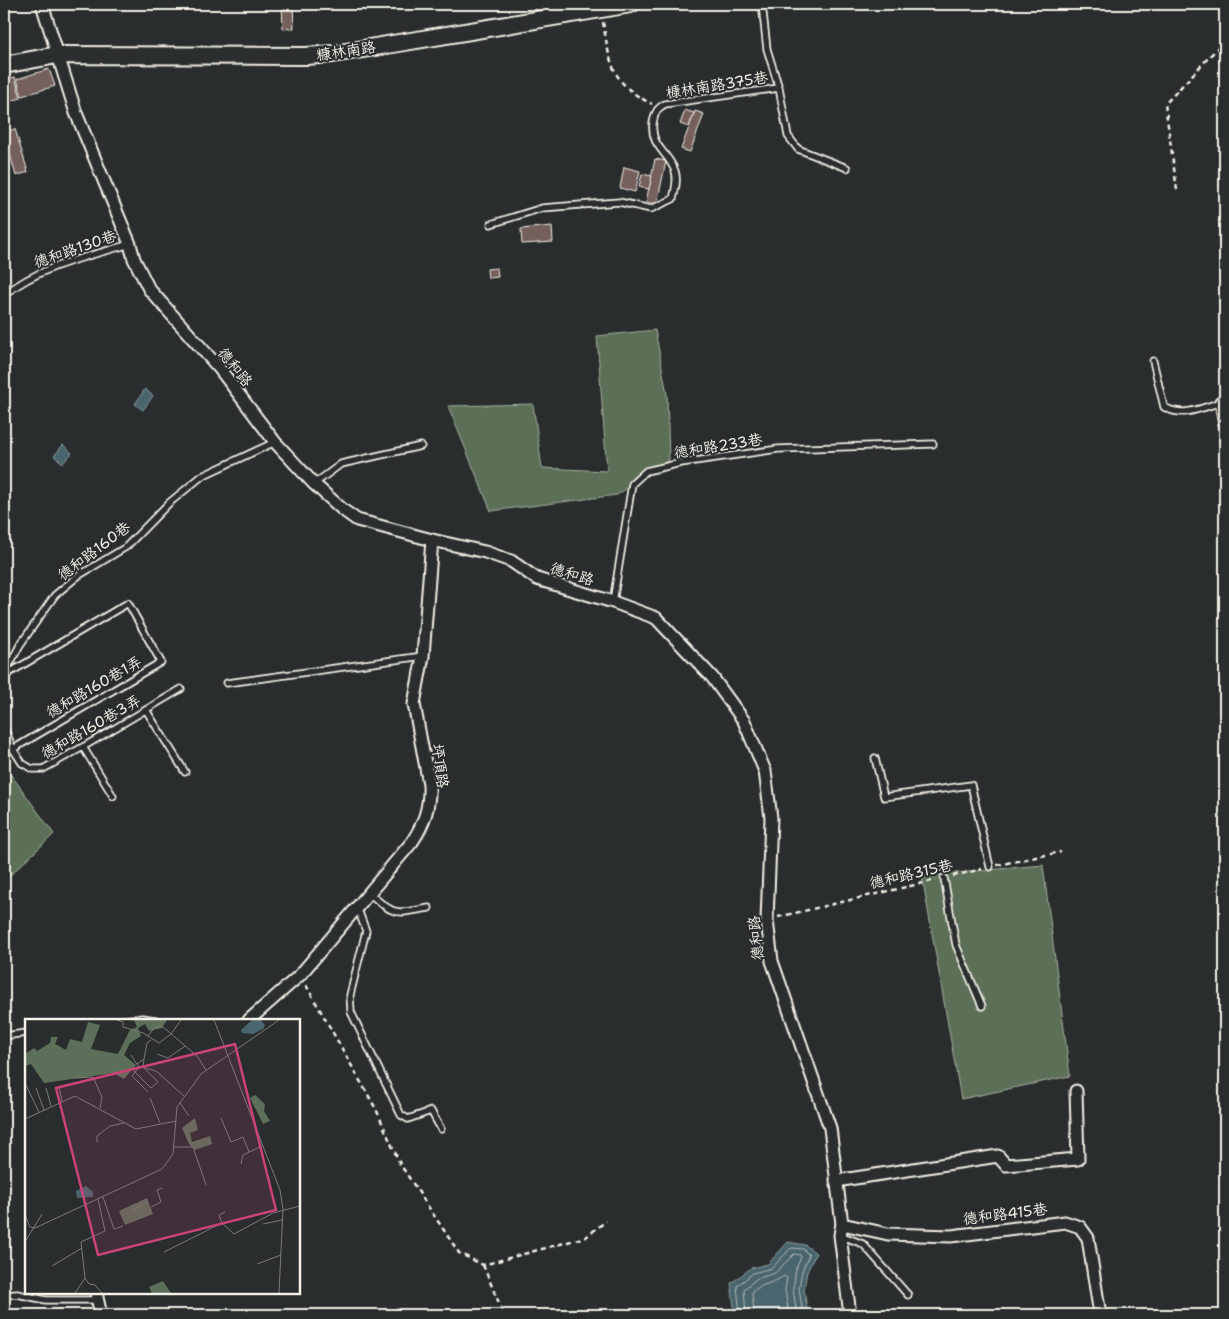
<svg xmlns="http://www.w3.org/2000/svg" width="1229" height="1319" font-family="'Shantell Sans','LXGW WenKai TC',sans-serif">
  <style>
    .green { fill: #5c6f59; stroke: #a8b0a0 }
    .water { fill: #4a656e; stroke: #8e9d9f }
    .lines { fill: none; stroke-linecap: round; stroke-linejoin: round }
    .shore { stroke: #b0b9b7; stroke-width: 1 }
    .building { fill: #74615d; stroke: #f4f1e8 }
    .lane-casing { stroke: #f4f1e8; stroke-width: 9 }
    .street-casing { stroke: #f4f1e8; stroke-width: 15 }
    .secondary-casing { stroke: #f4f1e8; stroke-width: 20 }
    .path { stroke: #f4f1e8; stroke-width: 2.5; stroke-dasharray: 5 4; stroke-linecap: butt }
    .lane { stroke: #2a2d2e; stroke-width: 5.5 }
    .street { stroke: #2a2d2e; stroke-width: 11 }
    .secondary { stroke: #2a2d2e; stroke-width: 16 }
    .labels { text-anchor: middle; stroke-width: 4; stroke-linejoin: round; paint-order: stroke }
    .street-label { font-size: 15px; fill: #f4f1e8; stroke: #2a2d2e }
    .inset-road { fill: none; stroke: #7b7b78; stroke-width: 1 }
    .view { fill: #cc4377; fill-opacity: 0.15; stroke: #cc4377; stroke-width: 2.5 }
    .inset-edge { fill: none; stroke: #f4f1e8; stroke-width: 2.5 }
  </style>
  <rect width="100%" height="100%" fill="#2a2d2e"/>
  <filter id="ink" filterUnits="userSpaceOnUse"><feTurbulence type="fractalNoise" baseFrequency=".02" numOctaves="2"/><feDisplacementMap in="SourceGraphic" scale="10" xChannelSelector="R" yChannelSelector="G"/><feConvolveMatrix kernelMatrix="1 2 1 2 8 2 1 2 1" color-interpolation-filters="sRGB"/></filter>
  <g filter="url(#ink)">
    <!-- green -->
    <g class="green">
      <polygon points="655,330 667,394 669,460 617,495 491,511 448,406 533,404 542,468 607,471 597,336"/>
      <polygon points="4,765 54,834 4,881"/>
      <polygon points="1043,865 1070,1076 961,1099 922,876"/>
    </g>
    <!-- water -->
    <g class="water">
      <polygon points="145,389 153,396 143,410 135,404"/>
      <polygon points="63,445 72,453 63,463 54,456"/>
      <polygon points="788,1242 805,1245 816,1253 807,1272 804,1289 808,1315 735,1315 731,1283 751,1268 768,1264"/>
    </g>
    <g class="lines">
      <!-- shore -->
      <g class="shore">
        <polyline points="740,1315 737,1286 753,1273 772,1268 791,1248 803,1249 809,1255 802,1271 799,1288 803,1315"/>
        <polyline points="746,1315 744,1289 756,1279 775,1273 794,1254 800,1255 801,1257 796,1269 793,1289 797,1315"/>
        <path d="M754,1315L752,1292C762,1283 773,1284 784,1276L787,1278L785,1290L789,1315"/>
      </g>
    </g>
    <!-- building -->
    <g class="building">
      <polygon points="282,4 293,4 294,28 283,29"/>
      <polygon points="4,38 8,54 4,55"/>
      <polygon points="49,69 55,86 22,96 17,79"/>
      <polygon points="15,77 21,98 6,102 4,92 4,80"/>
      <polygon points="4,92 10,115 4,116"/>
      <polygon points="685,110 694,113 689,127 680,124"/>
      <polygon points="695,111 704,114 690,152 681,149"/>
      <polygon points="15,129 28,172 16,176 4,132"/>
      <polygon points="655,159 666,161 657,204 646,202"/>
      <polygon points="624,167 640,171 635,192 620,188"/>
      <polygon points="642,174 652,176 649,189 639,187"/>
      <polygon points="552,226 553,242 522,244 521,229"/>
      <polygon points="497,268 498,277 488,278 487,269"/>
    </g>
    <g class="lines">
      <!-- lane casing -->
      <g class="lane-casing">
        <g id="lane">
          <polyline points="762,4 767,49 779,88 788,136 798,149 847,168"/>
          <path d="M491,224L542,208L619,202L651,209L673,199C675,190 678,180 675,171C668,152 650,146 653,123C655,113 656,109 665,104L779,88"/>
          <path d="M4,295C40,266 86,257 130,244"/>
          <path d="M1153,361L1164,407C1183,418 1201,408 1221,402"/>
          <polyline points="314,484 341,464 421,446"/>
          <polyline points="613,602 632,484 646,471 681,463 778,449 933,444"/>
          <polyline points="4,675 20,645 55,595 78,576 126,547 169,503 202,476 275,442"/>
          <polyline points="4,676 128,603 161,662 13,749"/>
          <polyline points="227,683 423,656"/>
          <polyline points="146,710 185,772"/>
          <polyline points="4,727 13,749 22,763 32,769 43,769 83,747 181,689"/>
          <polyline points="83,747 113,796"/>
          <polyline points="875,758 884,797 971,785 990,867"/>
          <polyline points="944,878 956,945 982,1006"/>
          <path d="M369,893C395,916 395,914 429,908"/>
          <polyline points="357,907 366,931 350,995 351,1012 401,1115 408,1119 431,1111 441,1129"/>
          <polyline points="124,1020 142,1018 156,1020"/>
          <polyline points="4,1036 26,1033"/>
          <polyline points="840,1235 863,1244 908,1295"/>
          <polyline points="4,1295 17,1294 46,1300 98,1300"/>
        </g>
      </g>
      <!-- street casing -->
      <g class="street-casing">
        <g id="street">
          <polyline points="42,4 76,113 130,244 134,259 149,289 219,368 275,442 314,484 343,510 357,520 432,540 485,552 511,561 537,579 613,602 656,618 712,677 744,721 765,771 771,818 767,920 772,961 830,1128 842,1224 840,1235 850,1315"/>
          <polyline points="1225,400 1221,402 1225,424"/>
          <path d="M249,1020L300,975L412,842C424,824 430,807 429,784L414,704L423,656L432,540"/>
          <polyline points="836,1181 998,1156 1006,1165 1078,1159 1076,1091"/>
          <polyline points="842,1224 888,1234 951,1236 1065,1222 1080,1227 1088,1238 1100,1315"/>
          <polyline points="96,1293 101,1315"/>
        </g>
      </g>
      <!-- secondary casing -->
      <g class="secondary-casing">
        <polyline id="secondary" points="4,65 57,55 306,56 333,54 631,4"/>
      </g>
      <!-- path -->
      <g class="path">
        <path d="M603,22C610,63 611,84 652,104"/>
        <polyline points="1177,190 1165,104 1225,40"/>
        <polyline points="997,865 1061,852"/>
        <polyline points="953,876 982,869"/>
        <polyline points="778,917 936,880"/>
        <polyline points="306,985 376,1109 400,1164 459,1253 483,1265 586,1237 606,1221"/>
        <polyline points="483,1265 504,1315"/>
      </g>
      <!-- lane -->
      <use href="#lane" class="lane"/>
      <!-- street -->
      <use href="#street" class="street"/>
      <!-- secondary -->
      <use href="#secondary" class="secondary"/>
    </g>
  </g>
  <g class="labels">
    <!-- street labels -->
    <g class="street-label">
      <text transform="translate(346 51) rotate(-8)" y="5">糠林南路</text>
      <text transform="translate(717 85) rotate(-9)" y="5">槺林南路375巷</text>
      <text transform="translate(75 249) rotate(-19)" y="5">德和路130巷</text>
      <text transform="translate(235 367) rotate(51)" y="5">德和路</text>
      <text transform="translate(718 446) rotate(-9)" y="5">德和路233巷</text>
      <text transform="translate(94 551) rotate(-37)" y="5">德和路160巷</text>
      <text transform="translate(572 574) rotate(17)" y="5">德和路</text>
      <text transform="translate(94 687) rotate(-30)" y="5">德和路160巷1弄</text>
      <text transform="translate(91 727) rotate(-30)" y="5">德和路160巷3弄</text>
      <text transform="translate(440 766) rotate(82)" y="5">坪頂路</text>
      <text transform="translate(911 874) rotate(-13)" y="5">德和路315巷</text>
      <text transform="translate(756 938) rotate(-96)" y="5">德和路</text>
      <text transform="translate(1005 1214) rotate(-7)" y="5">德和路415巷</text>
    </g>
  </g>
  <!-- overview -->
  <g transform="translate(25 1019)">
    <rect width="275" height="275" fill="#2a2d2e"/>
    <path d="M109,1H142L137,9L124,12L120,5L113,9L116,17L105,24L99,36L111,46L99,60L89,54L19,64L6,45L0,47V35L9,29L12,32L25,24L26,18H33L30,25L41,31L45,20L57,23L63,3L75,6L66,30L93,35L105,11L112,8ZM230,76L240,85L239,92L245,102L238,105L225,79ZM170,99L173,111L165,114L167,123L185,117L187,125L170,131L164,125L157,109ZM122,179L128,195L100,206L94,192ZM138,262L146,274H127L124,268Z" fill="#5c6f59"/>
    <path d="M227,1H236L240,6L238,10L228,15L217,14L216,11ZM61,167L68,173V178L52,179L51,172Z" fill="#4a656e"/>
    <path class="inset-road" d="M92,1L98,3V8L118,14L134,24L146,15M189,1L255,171L258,190L254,274M146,15L156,1M123,17L130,8L137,7L172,37L181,51M132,35L143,39L160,27M106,36L113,47L131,52L159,77M112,45L119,40L122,24L126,21M114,48L107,57L123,73M109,52L126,69L133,63L118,48L119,40M50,59L68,58L77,78L75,89M0,64L14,93M34,67L37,82M11,69L19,91M21,69L26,87M125,79L135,104M155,84L164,97M196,99L206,123L218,118L224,133M0,100L50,77L111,110L151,102M72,123V117L85,107L99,104M149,128H168L181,166M216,145L218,136L237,127M78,178L89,210L98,207M126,188L136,183L132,171L137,169M107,192L123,182M0,196L5,208L10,209L137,150L148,135L152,88L176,55L254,1M197,204L194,196L200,193M238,205L257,201M0,223L17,195M139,233L197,204L209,215L248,194L275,187M232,245L256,236M27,247L57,229M64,265L60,259L56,223L80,212L73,180M64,265L70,266L77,274M50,274L60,259"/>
    <path class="view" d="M210,25L251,191L73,236L31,69Z"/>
    <rect width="275" height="275" class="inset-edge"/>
  </g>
  <!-- margin -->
  <rect width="1229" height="1319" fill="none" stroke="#2a2d2e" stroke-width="20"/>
  <rect x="10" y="10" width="1209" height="1299" fill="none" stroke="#f4f1e8" stroke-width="2" filter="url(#ink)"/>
</svg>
